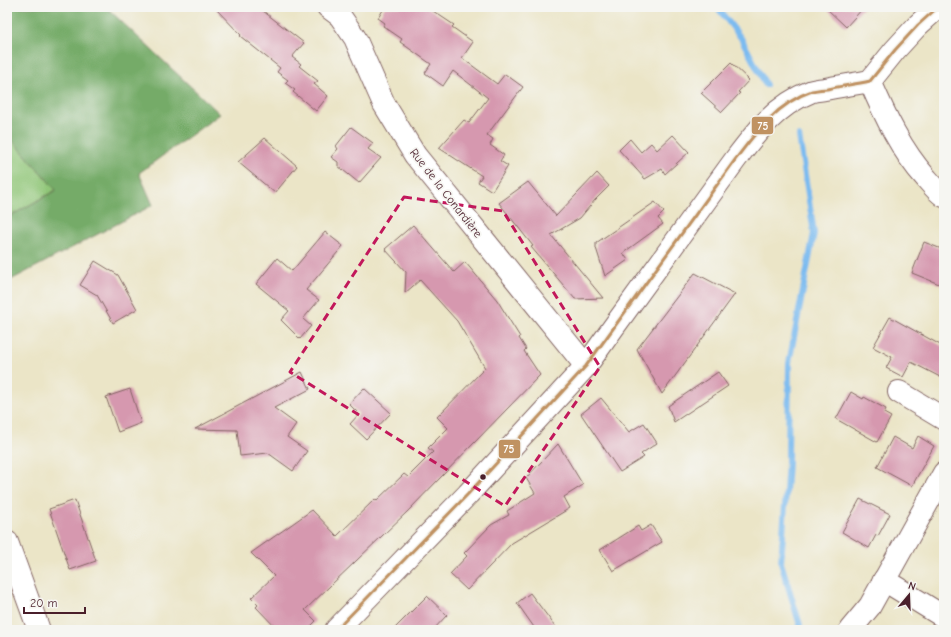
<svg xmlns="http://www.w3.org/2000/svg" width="951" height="637" font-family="'Comic Neue',sans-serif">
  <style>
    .green { fill: #90c678; stroke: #6d7252 }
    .forest { fill: #74ab68; stroke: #5f654a }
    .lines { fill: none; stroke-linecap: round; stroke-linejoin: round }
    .stream { stroke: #7cbbf0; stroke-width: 6 }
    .building { fill: #d698af }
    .minor-casing { stroke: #826462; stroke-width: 24 }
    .minor { stroke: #fff; stroke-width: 22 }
    .bus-1-casing { stroke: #f6f6f2; stroke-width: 6 }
    .bus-1 { stroke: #c09262; stroke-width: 3 }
    .marked { fill: none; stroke: #c2185b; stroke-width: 3; stroke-dasharray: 8 5; stroke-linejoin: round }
    .bus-dot { fill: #4a1f2b; stroke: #f6f6f2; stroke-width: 1.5 }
    .labels { text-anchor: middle; stroke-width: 3.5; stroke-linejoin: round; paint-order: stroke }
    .street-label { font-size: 12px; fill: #4a1f2b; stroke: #f6f6f2 }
    .line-badge { stroke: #f6f6f2; stroke-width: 1.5 }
    .badge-label { font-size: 11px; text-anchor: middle; font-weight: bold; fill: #fff }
  </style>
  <rect width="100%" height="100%" fill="#f6f6f2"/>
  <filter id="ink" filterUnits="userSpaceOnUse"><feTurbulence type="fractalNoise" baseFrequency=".025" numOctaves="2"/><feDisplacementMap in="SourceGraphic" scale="8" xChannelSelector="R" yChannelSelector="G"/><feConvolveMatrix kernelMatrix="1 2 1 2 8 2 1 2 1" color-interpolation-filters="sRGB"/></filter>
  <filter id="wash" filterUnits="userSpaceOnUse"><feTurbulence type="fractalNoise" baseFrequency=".012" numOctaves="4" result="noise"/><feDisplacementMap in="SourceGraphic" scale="16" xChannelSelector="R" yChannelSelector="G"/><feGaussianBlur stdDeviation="0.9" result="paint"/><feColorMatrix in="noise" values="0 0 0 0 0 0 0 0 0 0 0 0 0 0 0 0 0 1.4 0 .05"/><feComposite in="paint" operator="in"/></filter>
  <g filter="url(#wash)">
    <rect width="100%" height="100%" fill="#ebe5c7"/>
    <!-- green -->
    <polygon class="green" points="7,134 56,190 7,218"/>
    <!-- forest -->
    <polygon class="forest" points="7,7 106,7 220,114 139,173 153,205 7,282 7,218 56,190 7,134"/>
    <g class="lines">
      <!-- stream -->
      <g class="stream">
        <polyline points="717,7 741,38 766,85"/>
        <polyline points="799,136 814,233 789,363 788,462 781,563 800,625"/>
      </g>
    </g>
    <g id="blocks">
      <!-- building -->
      <g class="building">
        <polygon points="214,7 258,7 304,43 292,57 301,64 299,66 318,81 314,84 328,96 316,111 293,92 295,90 285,83 288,80 277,72 280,68 240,36 241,35"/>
        <polygon points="385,7 427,7 454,25 452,27 473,42 462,58 497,84 505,74 523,87 487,135 493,139 490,145 504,155 500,161 508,166 492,191 478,182 482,176 439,148 464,120 469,123 488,98 453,71 443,86 425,73 431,64 400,42 402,39 383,26 385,23 378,18"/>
        <polygon points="825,7 864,7 846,27"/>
        <polygon points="731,63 749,80 738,92 740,93 722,112 701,93"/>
        <polygon points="351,127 373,143 368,149 381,158 359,183 338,166 338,162 331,157 338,149 336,146"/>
        <polygon points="673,135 689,152 665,174 662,169 645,179 619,150 630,139 641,152 651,143 657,150"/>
        <polygon points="265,138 297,166 275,193 238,162"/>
        <polygon points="597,173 609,186 595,200 580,218 551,235 603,298 575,299 531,247 533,246 499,203 528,182 556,216"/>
        <polygon points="655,202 664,212 658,218 663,224 623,253 628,260 605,276 596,248 596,243"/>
        <polygon points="413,225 454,272 465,262 497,300 520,337 519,338 526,349 524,351 540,375 408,511 305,610 316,621 307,630 278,630 256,607 258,605 251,598 274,576 251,553 312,510 337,536 375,499 376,501 404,474 408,477 433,452 428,448 448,428 437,417 485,368 457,321 420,280 405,293 406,272 385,249"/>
        <polygon points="325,232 343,246 306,290 319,300 303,319 311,326 300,339 281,320 289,311 256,284 277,258 292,271"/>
        <polygon points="924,242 944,250 944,286 912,273"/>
        <polygon points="95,261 118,275 137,309 113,323 97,295 80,285"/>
        <polygon points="695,273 735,294 662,394 637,349"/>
        <polygon points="890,317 944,347 944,379 911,362 903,377 886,368 892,357 873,347"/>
        <polygon points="302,372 310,389 274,408 296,424 287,437 307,451 293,471 268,453 240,456 237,430 195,429"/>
        <polygon points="718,372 728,386 674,422 668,406"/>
        <polygon points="364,388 391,413 366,439 350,424 359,414 349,404"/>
        <polygon points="130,389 141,423 118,432 106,397"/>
        <polygon points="851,392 863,399 864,397 886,409 884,413 891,417 877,442 836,419"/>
        <polygon points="601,398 629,432 644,423 657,443 641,454 644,457 620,472 581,414"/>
        <polygon points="918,436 934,446 912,486 877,467 893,437 912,448"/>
        <polygon points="558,444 583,485 564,497 570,508 512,543 467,590 450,574 467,556 464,553 491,525 509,515 507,511 535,493 526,478"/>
        <polygon points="860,499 890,514 878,536 876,535 869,548 842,532"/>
        <polygon points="75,500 96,561 70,570 49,509"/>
        <polygon points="651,525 662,542 613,571 600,550 638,526 641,531"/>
        <polygon points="530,593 558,630 536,630 517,603"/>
        <polygon points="427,596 447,615 433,630 393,630"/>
      </g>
    </g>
  </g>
  <g filter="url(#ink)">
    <use href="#blocks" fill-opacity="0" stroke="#826462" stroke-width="1"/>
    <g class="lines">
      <!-- minor casing -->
      <g class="minor-casing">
        <g id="minor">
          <polyline points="328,7 340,16 355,38 384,104 415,155 586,366"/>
          <path d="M870,81C885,116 901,150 926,178C932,185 937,191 944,196"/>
          <polyline points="899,392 944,419"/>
          <polyline points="7,542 39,630"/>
          <polyline points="884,580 944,617"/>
          <path d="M336,630L468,494L586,366L613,328L735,160C756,132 777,105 810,92C814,90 820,90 825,89C840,86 855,84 870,81L895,50L918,25L938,7"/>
          <polyline points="850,630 870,606 944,473"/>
        </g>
      </g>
      <!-- minor -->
      <use href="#minor" class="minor"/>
      <!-- bus-1 casing -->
      <g class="bus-1-casing">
        <path id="bus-1" d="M336,630L468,494L586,366L735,160C755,133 779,102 812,91C817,90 822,89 827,89C842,86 856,84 870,81L895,50L918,25L938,7"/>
      </g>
      <!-- bus-1 -->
      <use href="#bus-1" class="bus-1"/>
    </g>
  </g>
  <!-- marked area -->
  <path class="marked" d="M404,197L503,211L600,367L505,506L290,372Z"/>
  <!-- markers -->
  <circle class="bus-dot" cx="483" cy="477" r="3.5"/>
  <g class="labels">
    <!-- street labels -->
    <g class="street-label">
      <text transform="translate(446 193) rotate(52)" y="4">Rue de la Conardière</text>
    </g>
  </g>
  <g class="line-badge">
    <rect x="751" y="116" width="23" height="19" rx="4" fill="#c09262"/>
    <rect x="498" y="439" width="23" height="20" rx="4" fill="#c09262"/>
  </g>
  <g class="badge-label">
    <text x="763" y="130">75</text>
    <text x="509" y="453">75</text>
  </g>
  <!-- margin -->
  <rect width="951" height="637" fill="none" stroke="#f6f6f2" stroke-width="24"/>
  <!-- north arrow -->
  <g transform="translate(909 595) rotate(19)" stroke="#f6f6f2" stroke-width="3" paint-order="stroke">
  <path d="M0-3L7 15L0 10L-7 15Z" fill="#4a1f2b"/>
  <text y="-6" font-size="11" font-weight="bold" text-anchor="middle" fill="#4a1f2b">N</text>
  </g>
  <!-- scale -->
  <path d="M24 607v6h61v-6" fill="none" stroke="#4a1f2b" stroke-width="2"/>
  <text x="30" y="607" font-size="12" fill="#4a1f2b" stroke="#f6f6f2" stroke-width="3" paint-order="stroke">20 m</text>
</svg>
